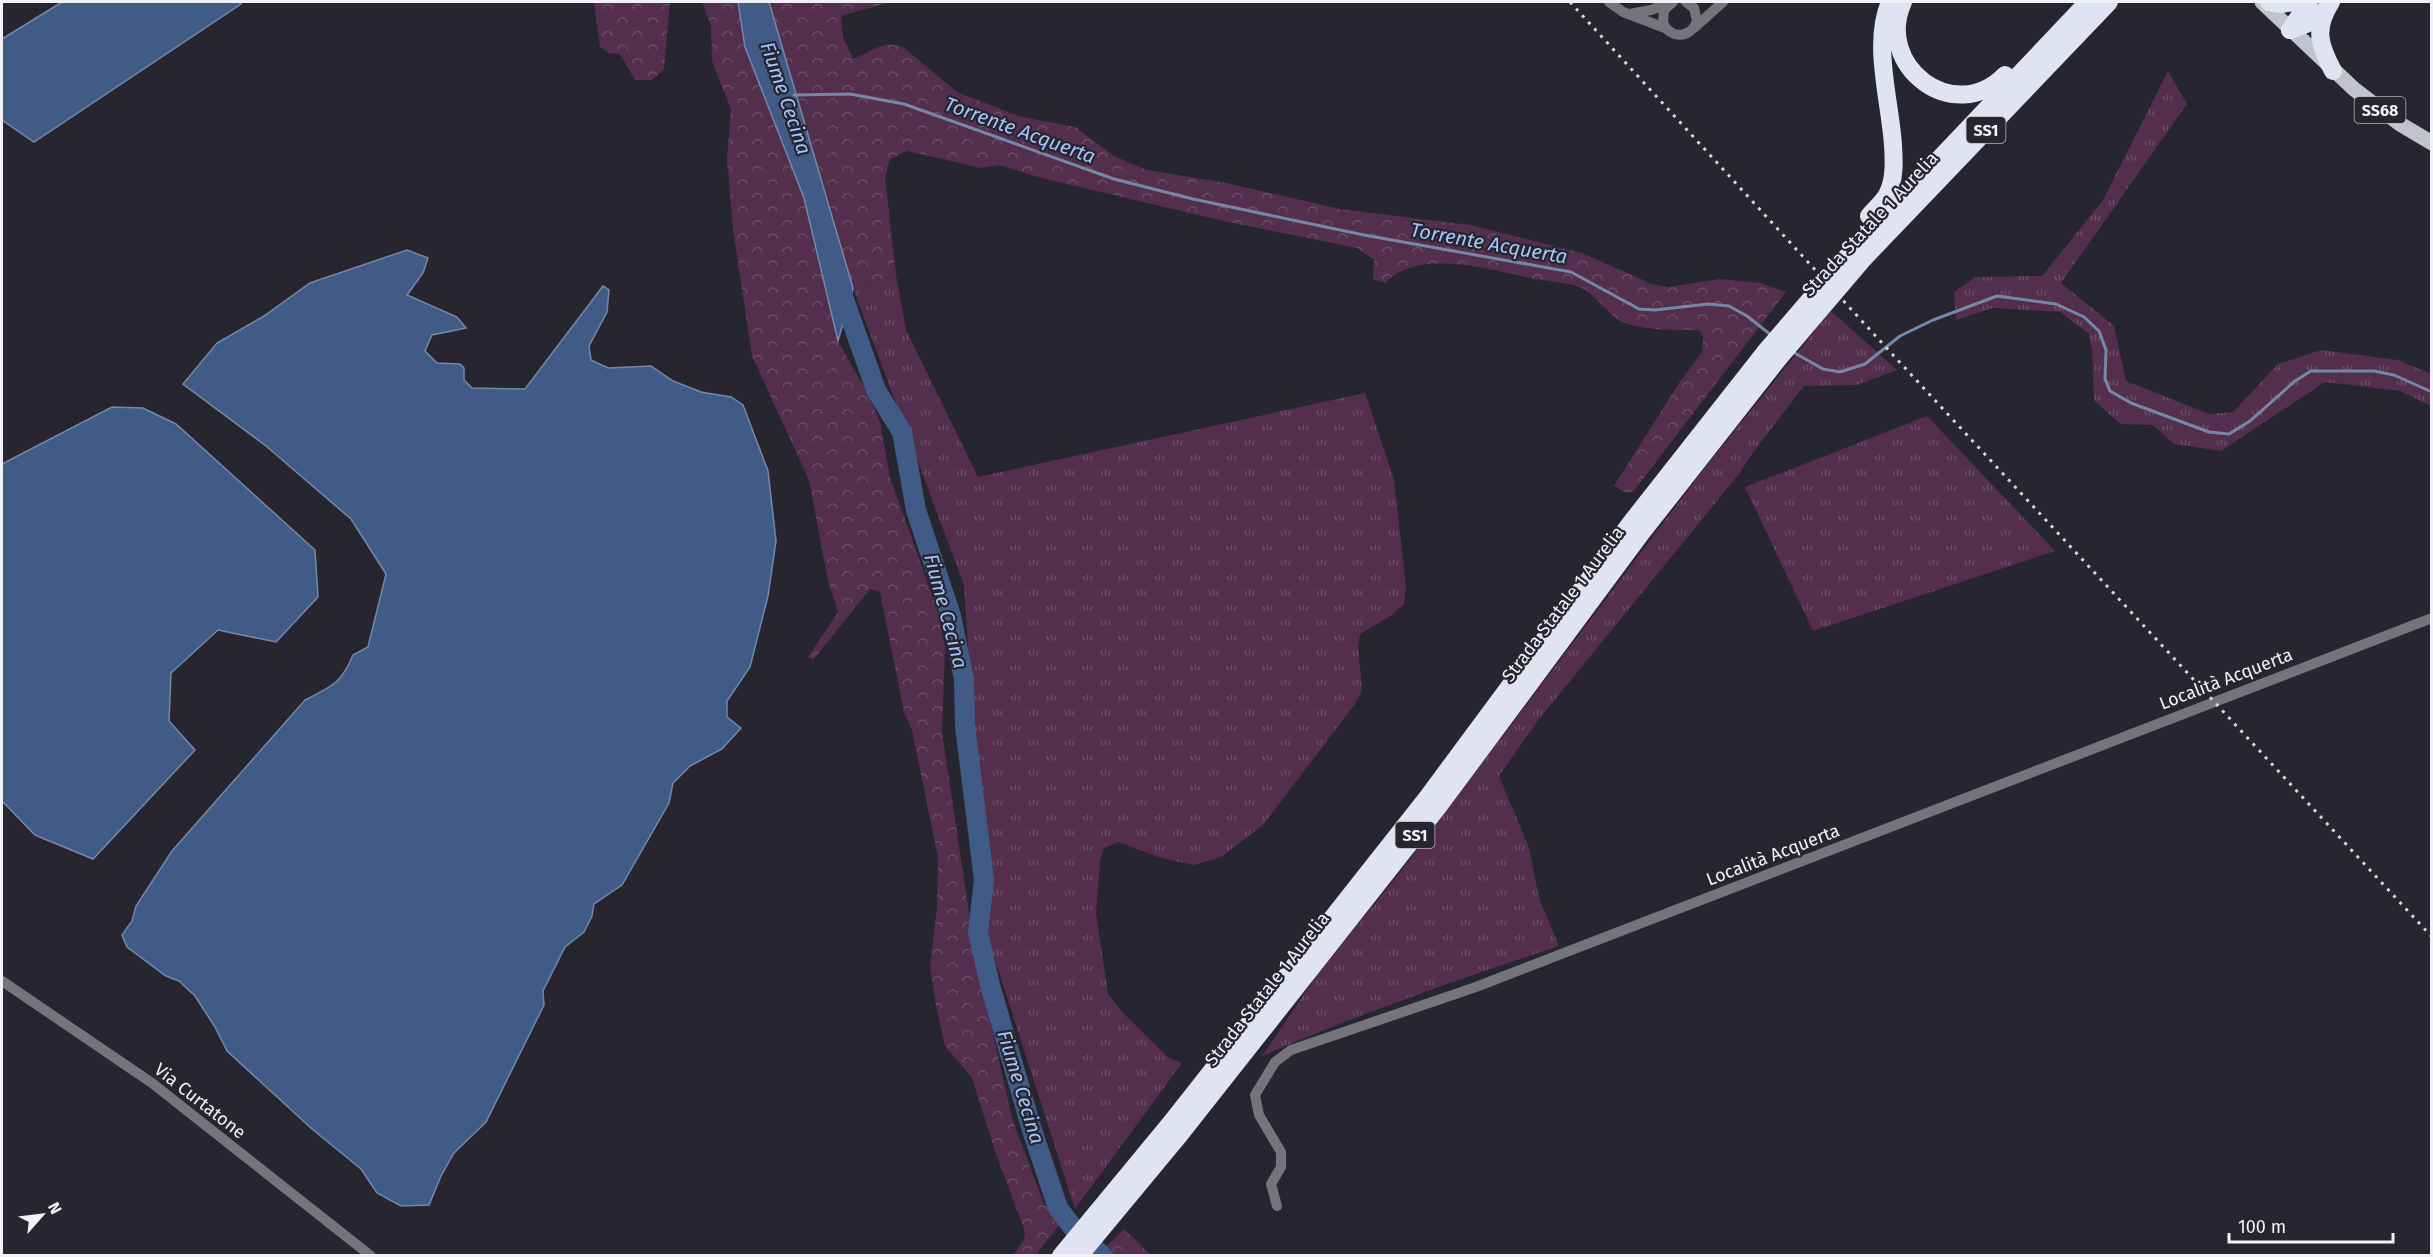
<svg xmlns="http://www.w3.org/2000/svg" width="2433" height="1257" font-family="'Fira Sans',sans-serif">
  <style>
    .grass { fill: url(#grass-tufts) }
    .forest { fill: url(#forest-crowns) }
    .water { fill: #405b86; stroke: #7588a8; stroke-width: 1.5 }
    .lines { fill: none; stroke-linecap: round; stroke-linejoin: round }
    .stream { stroke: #7588a8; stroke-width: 3 }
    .river { stroke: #405b86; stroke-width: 20 }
    .street { stroke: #74757a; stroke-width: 10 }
    .primary { stroke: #c1c3cf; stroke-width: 15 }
    .highway { stroke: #e0e3f1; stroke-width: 18 }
    .rail { stroke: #d7d5dd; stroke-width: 3; stroke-dasharray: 3 6; stroke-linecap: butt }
    .highway-bridge { stroke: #e0e3f1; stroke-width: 18 }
    .labels { text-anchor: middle; stroke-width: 4.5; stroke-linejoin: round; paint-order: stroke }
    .shield { fill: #27252f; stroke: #b5b4bc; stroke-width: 1.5 }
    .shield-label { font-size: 16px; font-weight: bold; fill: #f2f1f8 }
    .street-label { font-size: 18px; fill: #f2f1f8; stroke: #27252f }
    .water-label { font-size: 20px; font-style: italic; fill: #a4c6fd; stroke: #27252f }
  </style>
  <defs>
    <pattern id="grass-tufts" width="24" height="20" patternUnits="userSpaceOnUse" patternTransform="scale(1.5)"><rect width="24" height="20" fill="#532e4d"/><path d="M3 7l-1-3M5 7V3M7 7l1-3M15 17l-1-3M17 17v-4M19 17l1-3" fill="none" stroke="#6c4d67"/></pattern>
    <pattern id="forest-crowns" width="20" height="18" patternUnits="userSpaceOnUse" patternTransform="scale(1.5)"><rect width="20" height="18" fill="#532e4d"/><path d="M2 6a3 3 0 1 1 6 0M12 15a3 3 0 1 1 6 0" fill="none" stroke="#6c4d67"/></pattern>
  </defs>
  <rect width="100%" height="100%" fill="#27252f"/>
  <!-- grass -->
  <g class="grass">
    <polygon points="2168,71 2187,104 2061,283 2114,326 2126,381 2209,414 2233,412 2278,364 2321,350 2398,360 2431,374 2431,406 2400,391 2325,382 2221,451 2174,444 2153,425 2120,424 2094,400 2092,351 2089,334 2060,312 1993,308 1956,320 1954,292 1975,277 2042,276 2103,200"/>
    <polygon points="896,275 906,330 978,477 1365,393 1394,480 1406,587 1404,604 1392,615 1360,634 1358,647 1362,690 1355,704 1263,825 1221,857 1194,865 1161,858 1118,842 1104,848 1100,862 1096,913 1108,994 1123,1013 1169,1058 1182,1063 1075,1209 987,935 964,585 853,288"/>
    <path d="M1831,311L1897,370L1857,385L1804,386L1754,451L1739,474L1539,719L1499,776L1529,848L1539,898L1559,946C1459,979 1359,1014 1262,1056L1319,972L1401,871L1703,470Z"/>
    <polygon points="1927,416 2055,551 1813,631 1745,487"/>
  </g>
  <!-- forest -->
  <g class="forest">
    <polygon points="594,2 670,2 664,69 652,80 635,80 620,54 609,53 600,47"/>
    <polygon points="702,2 738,2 745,47 804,198 838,341 869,396 880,422 890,477 938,612 945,647 942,732 975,953 1012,1118 1044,1204 1061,1223 1036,1255 1013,1255 1024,1240 1025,1232 996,1154 972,1078 945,1046 936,1006 930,967 937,906 938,858 912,730 904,712 880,592 870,589 813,660 808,657 838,612 828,581 809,480 752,356 733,229 727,160 731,109 712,61 711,26"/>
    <path d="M769,2H890L841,16L843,37L853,59L876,48L888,44L903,47L957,92L1018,116L1075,127L1114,156L1147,170L1222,182L1340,209L1470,225L1582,253L1652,284L1668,287L1720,279L1760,283L1786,292L1633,492H1624L1614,486L1679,383L1702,352L1703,337L1699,330C1673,330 1647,331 1622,322C1614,319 1595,296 1584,289C1573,283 1547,281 1534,279C1492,270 1419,247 1385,283L1373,279L1374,260L1357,248L1228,222L1037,177L999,165L981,168L907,151L890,159L885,178L896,275L853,288Z"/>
    <polygon points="1124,1229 1151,1255 1098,1255"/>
  </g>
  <!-- water -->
  <g class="water">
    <polygon points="62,2 238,2 241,4 34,142 2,120 2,39"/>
    <polygon points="738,2 769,2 853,288 838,341 804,198 745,47"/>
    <path d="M407,250L428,258L423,273L407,295L457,317L466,328L432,335L425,351L437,363L460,364L464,368V380L472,388L525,389L603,286L609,290L607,312L589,346L591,360L608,368L651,366L673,381L701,392L731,397L743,405L768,471L776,541L768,596L750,667L727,701V717L741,728L722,749L690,766L673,783L669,803L622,885L594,904L592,916L584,932L565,947L543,991L544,1005L486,1122L454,1153L441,1176L429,1205L401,1206L377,1193L361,1169L312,1129L227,1051L215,1027L195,996L179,981L166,976L127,947L122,935L132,921L136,906L172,851L305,700C332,686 341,684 353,655L368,647L386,574L351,519L266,446L183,384L217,343L264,316L310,283Z"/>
    <polygon points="112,407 143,408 176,424 315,550 318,597 276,642 218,630 171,673 169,721 195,750 93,859 35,835 2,801 2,464"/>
  </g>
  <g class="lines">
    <!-- stream -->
    <g class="stream">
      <polyline points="794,95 850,94 904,104 1114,179 1193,199 1364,235 1571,272 1639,309 1655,310 1708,304 1729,306 1747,316 1771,335"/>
      <polyline points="1793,352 1823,369 1840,372 1865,364 1900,336 1933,320 1997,296 2056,304 2084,317 2099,331 2106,350 2105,379 2110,391 2131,403 2209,432 2229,434 2250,421 2295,381 2311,371 2374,371 2394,375 2432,392"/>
    </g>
    <!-- river -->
    <polyline class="river" points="839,285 876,390 902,432 916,510 951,616 964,679 965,726 984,880 978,932 990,985 1032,1130 1058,1208 1074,1229 1103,1256"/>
    <!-- street -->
    <g class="street">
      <polyline points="1609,2 1623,12 1665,28"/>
      <path d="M1673,2L1664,10L1663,23C1671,40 1691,38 1697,21L1694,8L1686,2"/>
      <polyline points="1630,14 1651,10 1670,3"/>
      <polyline points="1695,27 1723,2"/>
      <polyline points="2,981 152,1083 371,1256"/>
      <polyline points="1277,1206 1271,1184 1281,1167 1281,1152 1259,1115 1255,1095 1275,1062 1291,1050 1476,987 2432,618"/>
    </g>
    <!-- primary -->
    <polyline class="primary" points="2262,2 2354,89 2400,124 2432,143"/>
    <!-- highway -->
    <g class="highway">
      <path d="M1903,2C1874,66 1954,127 2005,75"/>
      <polyline points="2269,2 2281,4 2294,2"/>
      <path d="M2331,2C2314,29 2319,44 2333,71"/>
      <polyline points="2290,30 2311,22 2326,9"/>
      <polyline points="2290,30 2309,2"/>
      <path d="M1869,216C1875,209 1882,203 1887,195C1895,180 1894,161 1893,145C1890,100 1872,43 1890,2"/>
      <polyline points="1852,251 2088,2"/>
      <polyline points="1864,258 2109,2"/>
      <polyline points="1061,1256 1170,1124 1427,798 1630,524 1766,351"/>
      <polyline points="1079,1256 1181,1133 1438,807 1642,532 1778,359"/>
    </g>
    <!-- rail -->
    <polyline class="rail" points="1570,2 1893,355 2432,937"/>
    <!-- highway-bridge -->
    <g class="highway-bridge">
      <polyline points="1766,351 1852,251"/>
      <polyline points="1778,359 1864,258"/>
    </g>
  </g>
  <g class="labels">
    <!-- shield labels -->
    <g class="shield">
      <rect x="2354.5" y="97" width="51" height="26" rx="4.5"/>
      <rect x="1966.5" y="117" width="39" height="26" rx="4.5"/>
      <rect x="1395.5" y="822" width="39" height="26" rx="4.5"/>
    </g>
    <g class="shield-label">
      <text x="2380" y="116">SS68</text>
      <text x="1986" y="136">SS1</text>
      <text x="1415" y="841">SS1</text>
    </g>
    <!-- street labels -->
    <g class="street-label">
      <text transform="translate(1870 224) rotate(-47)" y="6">Strada Statale 1 Aurelia</text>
      <text transform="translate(1563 604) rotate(-53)" y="6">Strada Statale 1 Aurelia</text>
      <text transform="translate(2226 679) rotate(-21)" y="6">Località Acquerta</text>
      <text transform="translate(1773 855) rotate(-21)" y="6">Località Acquerta</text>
      <text transform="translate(1267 989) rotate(-52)" y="6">Strada Statale 1 Aurelia</text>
      <text transform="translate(200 1101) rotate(38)" y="6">Via Curtatone</text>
    </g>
    <!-- water labels -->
    <g class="water-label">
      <text transform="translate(786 98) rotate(71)" y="7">Fiume Cecina</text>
      <text transform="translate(1020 130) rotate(20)" y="7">Torrente Acquerta</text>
      <text transform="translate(1489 243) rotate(10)" y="7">Torrente Acquerta</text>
      <text transform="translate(946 611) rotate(75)" y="7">Fiume Cecina</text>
      <text transform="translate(1021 1087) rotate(73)" y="7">Fiume Cecina</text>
    </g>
  </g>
  <!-- border -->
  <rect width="2433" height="1257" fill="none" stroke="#f2f1f8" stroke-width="6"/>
  <!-- north arrow -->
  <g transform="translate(42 1215) rotate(62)" stroke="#27252f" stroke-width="4.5" paint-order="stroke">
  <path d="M0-4.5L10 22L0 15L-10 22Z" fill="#f2f1f8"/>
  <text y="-9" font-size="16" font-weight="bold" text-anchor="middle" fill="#f2f1f8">N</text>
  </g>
  <!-- scale -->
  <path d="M2229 1233v9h164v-9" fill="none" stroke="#f2f1f8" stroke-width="3"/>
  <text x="2238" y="1233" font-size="18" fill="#f2f1f8" stroke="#27252f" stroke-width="4.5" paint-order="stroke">100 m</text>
</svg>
